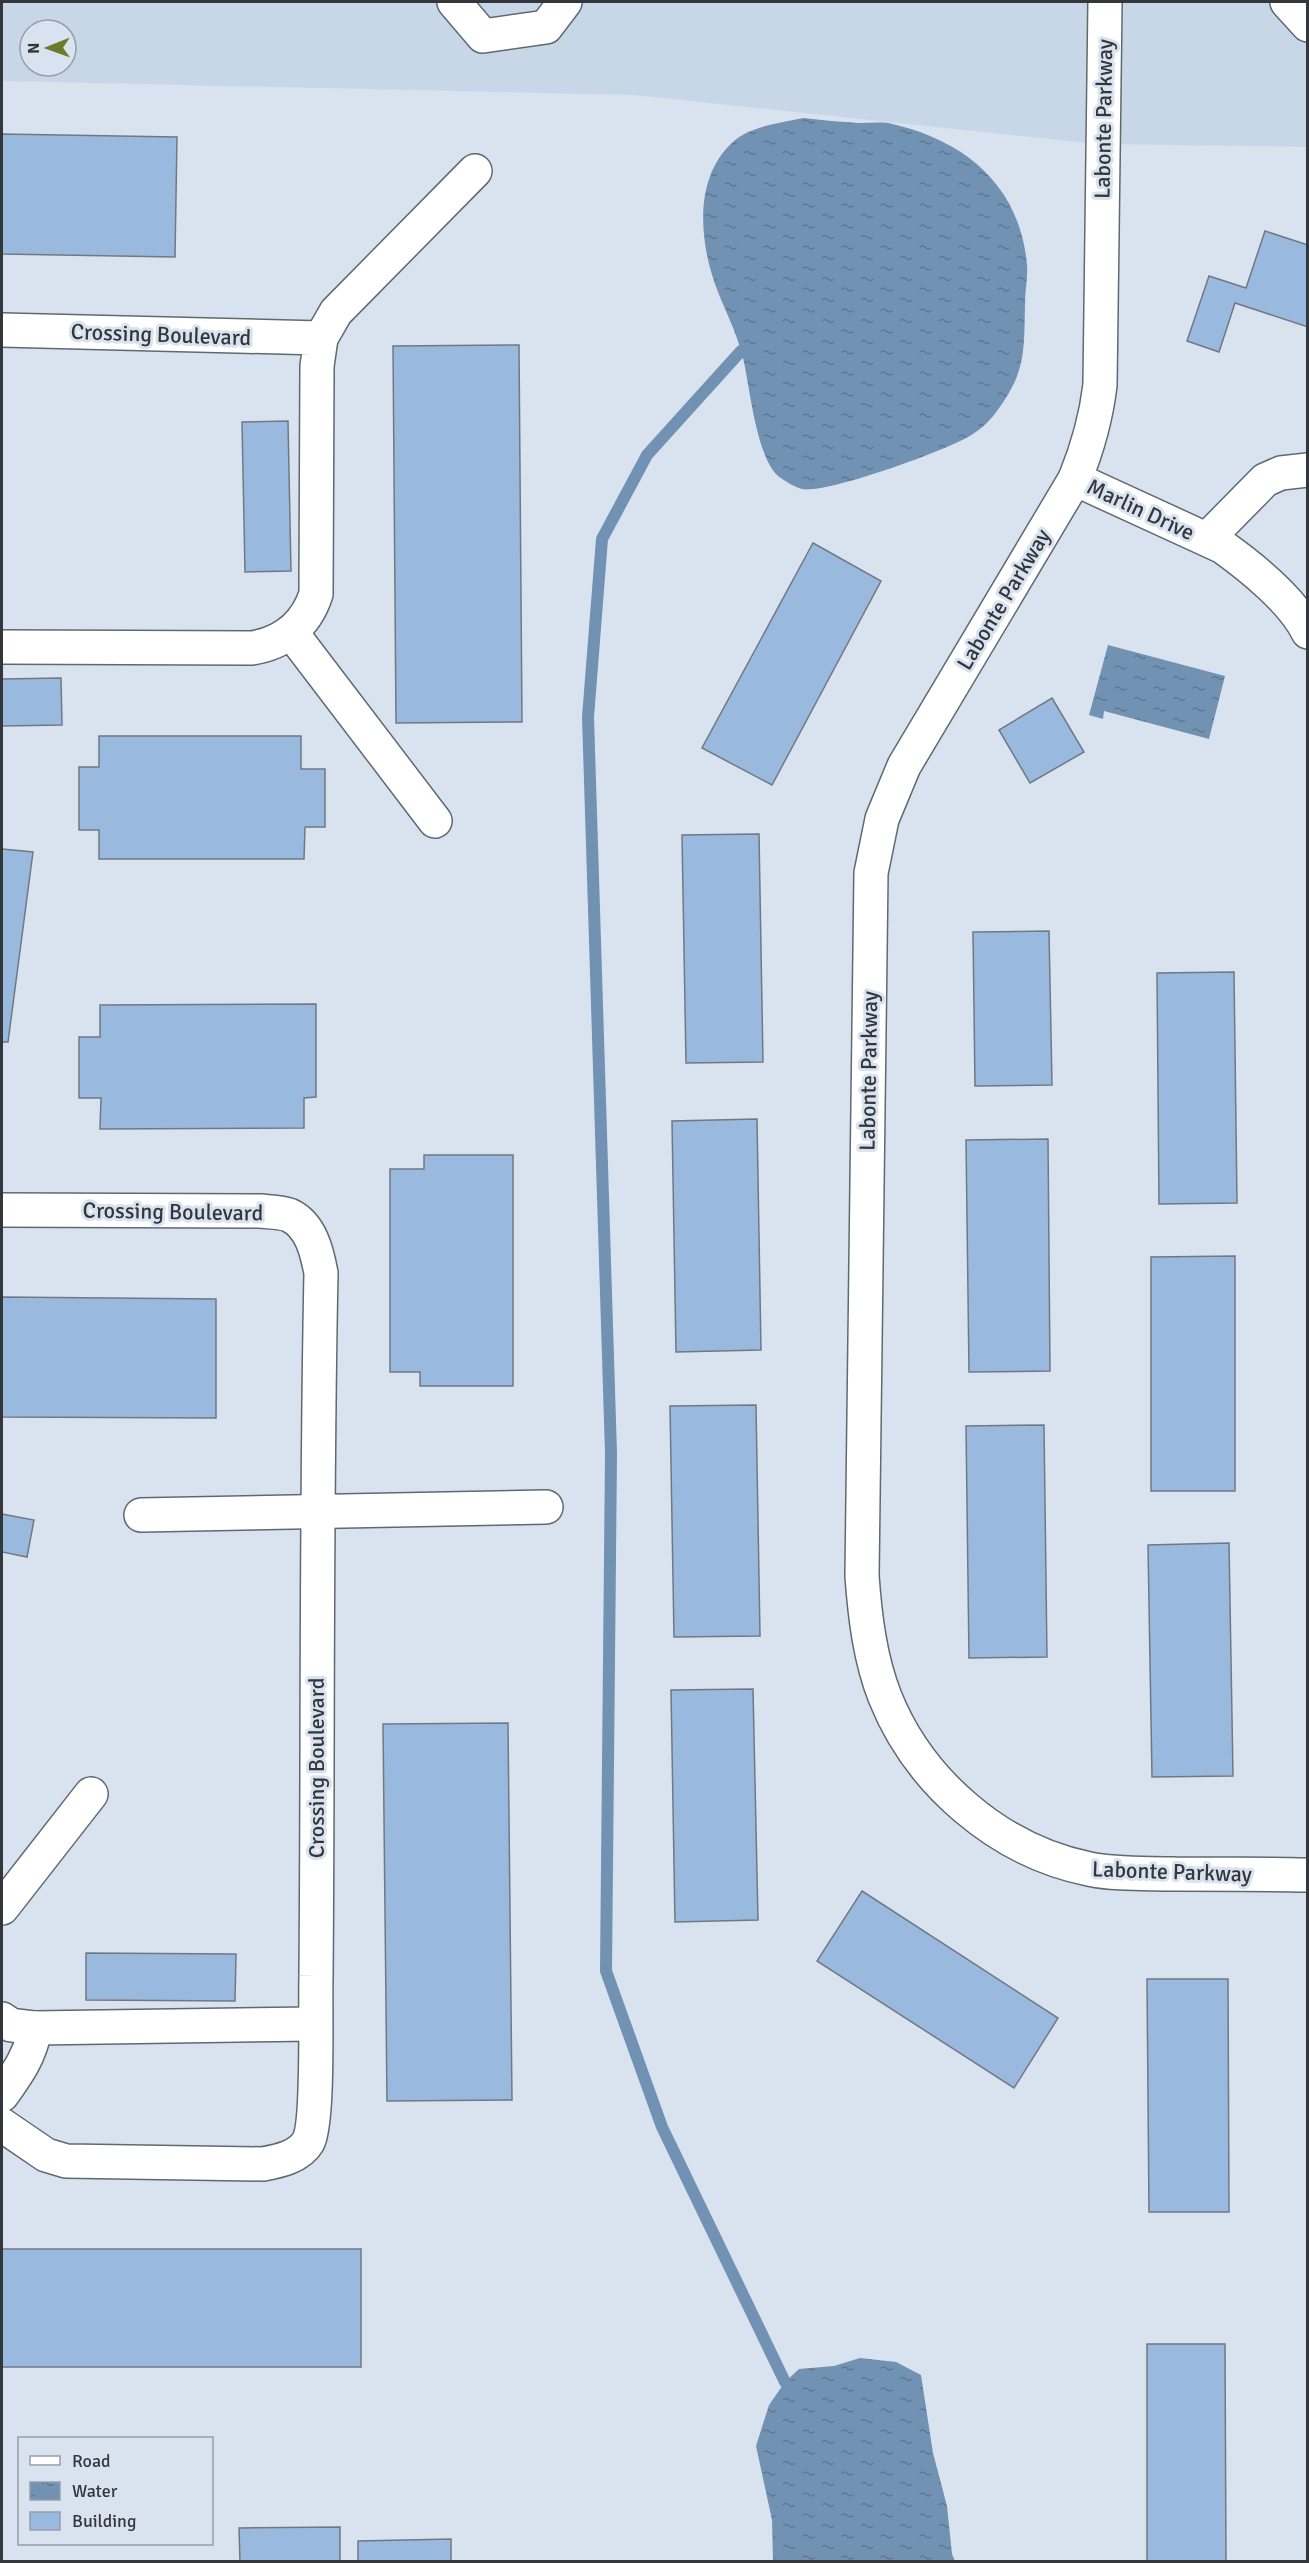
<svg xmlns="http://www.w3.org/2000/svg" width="1309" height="2563" font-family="Signika,sans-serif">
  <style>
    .built { fill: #c8d7e8; fill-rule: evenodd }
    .water { fill: url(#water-ripples) }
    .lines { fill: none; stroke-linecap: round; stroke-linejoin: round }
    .stream { stroke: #7292b4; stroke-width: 12 }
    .building { fill: #99bade; stroke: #707983; stroke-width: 1.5 }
    .minor-casing { stroke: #5f6972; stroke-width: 36 }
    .minor { stroke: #fff; stroke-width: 33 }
    .labels { text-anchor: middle; stroke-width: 6; stroke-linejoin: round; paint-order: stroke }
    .street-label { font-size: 22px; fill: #33373c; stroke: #d9e3ef }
  </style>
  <defs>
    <pattern id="water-ripples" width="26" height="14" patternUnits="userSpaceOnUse" patternTransform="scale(1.5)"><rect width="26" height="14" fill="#7292b4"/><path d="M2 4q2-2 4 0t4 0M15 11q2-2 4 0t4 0" fill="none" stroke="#5e7894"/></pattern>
  </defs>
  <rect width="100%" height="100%" fill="#d9e3ef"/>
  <!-- built -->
  <path class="built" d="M2,2H1307V147L1097,144L634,95L2,81ZM30,30H66V66H30Z"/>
  <!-- water -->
  <g class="water">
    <path d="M803,118C822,120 841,122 859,123C869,123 879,122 888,123C963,139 1020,184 1027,265C1028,278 1025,291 1025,304C1024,354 1026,373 994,415C988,423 977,432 968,437C944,451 827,494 802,489C796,488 783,480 778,476C756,456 750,387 743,358C736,330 724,309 715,284C699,238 694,176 734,141C751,126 781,123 803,118Z"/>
    <polygon points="1108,645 1225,676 1209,739 1104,711 1103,719 1089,715"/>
    <polygon points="860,2358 896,2362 921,2375 933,2453 947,2506 952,2554 955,2561 773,2561 772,2520 756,2446 769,2405 785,2382 799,2369 834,2366"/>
  </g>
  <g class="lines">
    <!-- stream -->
    <polyline class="stream" points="741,351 647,455 602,539 588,717 611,1453 606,1971 662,2127 785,2382"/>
  </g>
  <!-- building -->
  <g class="building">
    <polygon points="2,134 177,137 175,257 2,254"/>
    <polygon points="1265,231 1308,245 1308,327 1235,303 1219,352 1187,341 1209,276 1246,288"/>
    <polygon points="519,345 522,722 396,723 393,346"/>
    <polygon points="288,421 291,571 245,572 242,422"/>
    <polygon points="813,543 881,581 772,785 702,748"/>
    <polygon points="61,678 62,725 2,726 2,679"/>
    <polygon points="1052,698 1084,752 1030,783 999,730"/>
    <polygon points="99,736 301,736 301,769 325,769 325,827 305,827 304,859 99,859 99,830 79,830 79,767 99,767"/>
    <polygon points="759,834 763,1062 686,1063 682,835"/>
    <polygon points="2,849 33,852 8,1042 2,1042"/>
    <polygon points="1049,931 1052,1085 975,1086 973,932"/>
    <polygon points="1234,972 1237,1203 1159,1204 1157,973"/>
    <polygon points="316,1004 316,1097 304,1098 304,1128 100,1129 101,1098 79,1098 79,1037 100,1037 100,1005"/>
    <polygon points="757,1119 761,1350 676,1352 672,1121"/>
    <polygon points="1048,1139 1050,1371 969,1372 966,1140"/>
    <polygon points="424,1155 513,1155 513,1386 420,1386 420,1372 390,1372 390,1169 424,1169"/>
    <polygon points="1235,1256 1235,1491 1151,1491 1151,1257"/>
    <polygon points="2,1297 216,1299 216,1418 2,1417"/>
    <polygon points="756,1405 760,1636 674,1637 670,1406"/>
    <polygon points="1044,1425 1047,1657 969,1658 966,1426"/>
    <polygon points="2,1514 34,1520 27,1557 2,1552"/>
    <polygon points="1229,1543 1233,1776 1152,1777 1148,1545"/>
    <polygon points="753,1689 758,1920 675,1922 671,1690"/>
    <polygon points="508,1723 512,2100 387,2101 383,1724"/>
    <polygon points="862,1891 1058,2018 1014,2088 817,1961"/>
    <polygon points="86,1953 236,1954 235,2001 86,2000"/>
    <polygon points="1147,1979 1228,1979 1229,2212 1149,2212"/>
    <rect x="2" y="2249" width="359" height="118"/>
    <polygon points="1147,2344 1225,2344 1226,2562 1147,2562"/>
    <polygon points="340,2527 340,2562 240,2562 239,2528"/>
    <polygon points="451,2539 451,2562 358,2562 358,2541"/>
  </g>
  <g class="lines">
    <!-- minor casing -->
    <g class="minor-casing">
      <g id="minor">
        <polyline points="454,2 483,36 546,27 565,2"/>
        <path d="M1105,2L1100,385C1096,419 1088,447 1075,479L904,766L882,819L871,873L862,1576C865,1617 870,1659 885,1697C919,1782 999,1851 1089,1869C1117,1875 1147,1873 1175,1874C1219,1874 1263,1874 1308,1875"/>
        <polyline points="1287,2 1308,25"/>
        <path d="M2,330L321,338L317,366L316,594C306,625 283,643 252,648L2,647"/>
        <polyline points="321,338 336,312 475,171"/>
        <path d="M1075,479L1223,547C1251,567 1293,601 1308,632"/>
        <polyline points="1207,539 1265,480 1281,473 1308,470"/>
        <polyline points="291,632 435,821"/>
        <path d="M2,1210L260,1211C269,1212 281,1212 289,1215C311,1225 317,1252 321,1273C316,1507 318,1742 316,1976C315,2005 319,2123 308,2142C299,2157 279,2161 263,2164L66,2161L46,2155L2,2125"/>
        <polyline points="141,1515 546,1507"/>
        <polyline points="2,1908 91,1794"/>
        <polyline points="2,2019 11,2025 35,2028 315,2024"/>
        <path d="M2,2095C17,2074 31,2055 35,2028"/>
      </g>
    </g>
    <!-- minor -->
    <use href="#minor" class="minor"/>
  </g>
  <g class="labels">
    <!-- street labels -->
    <g class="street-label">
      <text transform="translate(1103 119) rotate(-89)" y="8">Labonte Parkway</text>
      <text transform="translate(161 334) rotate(2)" y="8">Crossing Boulevard</text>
      <text transform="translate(1141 509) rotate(25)" y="8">Marlin Drive</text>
      <text transform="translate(1003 599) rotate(-59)" y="8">Labonte Parkway</text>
      <text transform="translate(868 1071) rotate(-89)" y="8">Labonte Parkway</text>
      <text transform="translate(173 1211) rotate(1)" y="8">Crossing Boulevard</text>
      <text transform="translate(316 1768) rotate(-90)" y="8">Crossing Boulevard</text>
      <text transform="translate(1172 1871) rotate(2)" y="8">Labonte Parkway</text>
    </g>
  </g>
  <!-- border -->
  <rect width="1309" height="2563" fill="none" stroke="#33373c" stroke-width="6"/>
  <!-- legend -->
  <rect x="18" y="2437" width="195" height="108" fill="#d9e3ef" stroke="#979ea7" stroke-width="1.5"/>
  <rect x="30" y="2456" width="30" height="9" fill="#ffffff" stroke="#979ea7" stroke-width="1.5"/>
  <text x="72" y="2467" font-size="18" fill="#33373c">Road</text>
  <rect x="30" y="2482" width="30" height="18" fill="url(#water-ripples)" stroke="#979ea7" stroke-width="1.5"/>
  <text x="72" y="2497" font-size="18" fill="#33373c">Water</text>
  <rect x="30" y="2512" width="30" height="18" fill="#99bade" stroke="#979ea7" stroke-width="1.5"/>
  <text x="72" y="2527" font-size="18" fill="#33373c">Building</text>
  <!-- north arrow -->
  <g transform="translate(48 48) rotate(269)"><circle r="28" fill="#d9e3ef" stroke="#979ea7" stroke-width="1.5"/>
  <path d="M0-4.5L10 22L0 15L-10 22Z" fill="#6c7b29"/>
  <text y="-9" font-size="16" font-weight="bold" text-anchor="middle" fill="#33373c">N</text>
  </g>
</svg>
